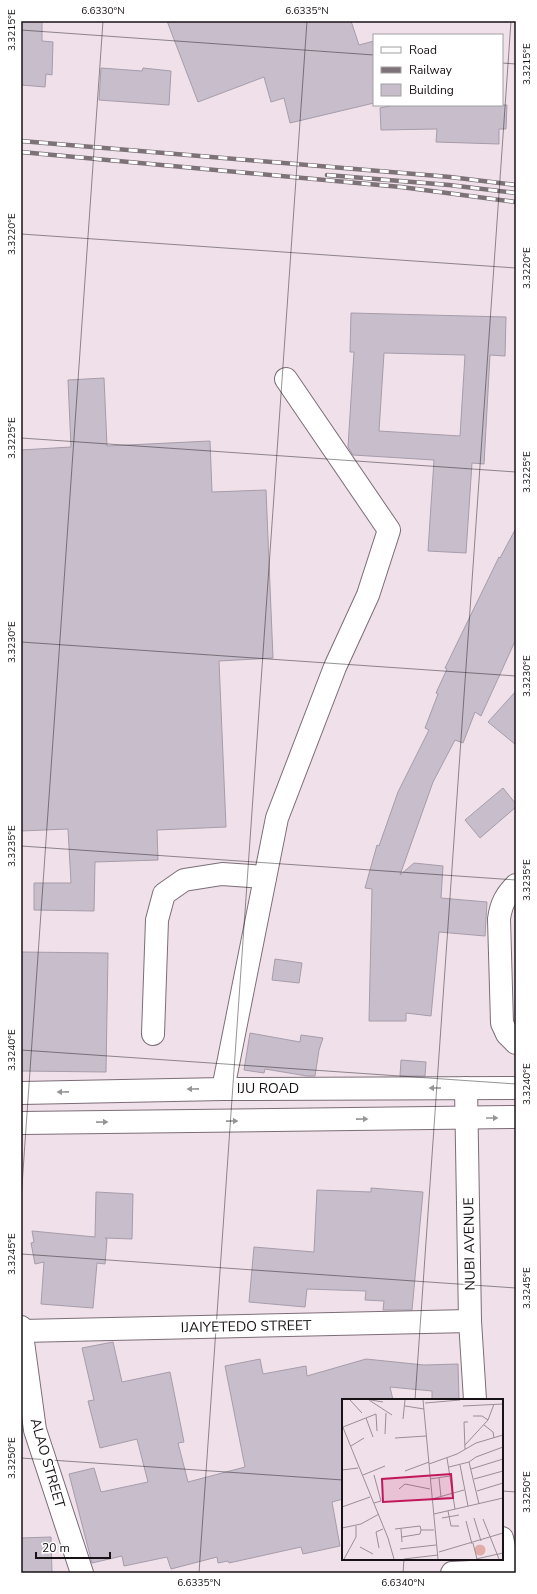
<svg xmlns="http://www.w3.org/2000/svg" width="537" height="1594" font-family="'Nunito Sans',sans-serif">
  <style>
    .building { fill: #c7bdcb; stroke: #a69caa; fill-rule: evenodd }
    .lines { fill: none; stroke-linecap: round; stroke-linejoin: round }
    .minor-casing { stroke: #7b6d76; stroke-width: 24 }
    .major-casing { stroke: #7b6d76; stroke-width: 24 }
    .minor { stroke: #fff; stroke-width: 22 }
    .major { stroke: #fff; stroke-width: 22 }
    .rail-casing { stroke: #7c7278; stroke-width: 4.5 }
    .rail { stroke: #fff; stroke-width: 3; stroke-dasharray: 9; stroke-linecap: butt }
    .oneway { fill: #979496 }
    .ticks { fill: none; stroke: #171215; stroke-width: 1; stroke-opacity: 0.45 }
    .labels { text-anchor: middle; stroke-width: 4; stroke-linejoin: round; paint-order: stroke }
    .street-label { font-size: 14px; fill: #171215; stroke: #fff }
    .inset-road { fill: none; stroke: #998e95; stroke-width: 1 }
    .view { fill: #c2185b; fill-opacity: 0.15; stroke: #c2185b; stroke-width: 2 }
    .inset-edge { fill: none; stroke: #171215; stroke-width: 2 }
    .neatline { fill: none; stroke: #171215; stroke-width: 1.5 }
    .ticks-label { font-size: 10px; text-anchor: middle; fill: #171215 }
  </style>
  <rect width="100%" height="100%" fill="#f0e0ea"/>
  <!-- building -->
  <g class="building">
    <polygon points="21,21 42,21 42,41 53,42 52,75 46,74 45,87 21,85"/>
    <polygon points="167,21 351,21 359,45 374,41 374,103 290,123 284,98 271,102 264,77 198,102"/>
    <polygon points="101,68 142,71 143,68 171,71 169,105 99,100"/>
    <polygon points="395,105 507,105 506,129 499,129 499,144 436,142 437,129 381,130 380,108"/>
    <path d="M351,313L506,317L505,356L490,355L484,464L472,463L466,553L428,551L434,460L353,455L348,447L354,352H350ZM384,353L465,355L460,436L379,431Z"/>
    <polygon points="104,378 107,446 210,441 212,492 266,490 273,658 219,661 226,827 157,830 158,860 95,862 94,911 34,910 34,883 71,883 68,829 21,831 21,450 71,447 68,380"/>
    <polygon points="516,528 516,639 481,716 475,712 463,743 455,740 433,782 400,875 414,863 443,866 441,898 487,902 485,936 439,932 431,1016 406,1013 406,1021 369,1021 372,889 365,888 377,845 379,846 398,792 429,730 425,728 438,694 436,693 447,669 445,668 499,557 500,558"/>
    <polygon points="516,691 516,745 488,722"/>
    <polygon points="503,788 516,804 516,807 480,838 465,820"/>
    <polygon points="21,952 108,953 106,1072 21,1071"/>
    <polygon points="275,959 302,963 299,983 272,980"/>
    <polygon points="250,1033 300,1042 301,1035 323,1038 319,1050 315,1076 307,1076 265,1069 264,1073 244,1070"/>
    <polygon points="401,1060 426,1062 425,1076 400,1076"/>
    <polygon points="371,1188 423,1192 412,1310 383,1310 384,1301 365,1300 366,1291 307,1289 305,1307 249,1302 254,1247 314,1252 317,1190 371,1192"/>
    <polygon points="96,1192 133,1194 132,1239 105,1238 107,1239 105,1264 97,1263 93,1308 41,1304 44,1262 35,1264 31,1243 34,1242 32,1231 95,1237"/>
    <polygon points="113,1342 122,1382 170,1372 184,1442 178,1443 188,1482 245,1467 225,1366 260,1359 263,1374 306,1366 307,1376 366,1359 424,1365 458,1364 459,1400 432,1400 432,1391 390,1387 393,1400 343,1400 343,1499 332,1502 340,1546 303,1554 301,1547 229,1563 228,1561 218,1563 217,1557 171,1569 167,1557 124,1566 122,1556 92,1563 69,1474 94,1468 101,1492 148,1482 137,1439 100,1448 88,1401 94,1400 82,1348"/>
    <polygon points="51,1537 52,1573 21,1573 21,1538"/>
  </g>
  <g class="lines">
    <!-- minor casing -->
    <g class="minor-casing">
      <g id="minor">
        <path d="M516,885C506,895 501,904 499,919L502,1023L507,1034L516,1043"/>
        <polyline points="153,1034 157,920 164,894 184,880 222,874 265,877"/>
        <polyline points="466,1088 470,1321 475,1400"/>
        <polyline points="223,1089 277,818 335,667 368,595 389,530 286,379"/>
        <polyline points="21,1327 35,1430 82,1573"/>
        <polyline points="22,1331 470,1321"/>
        <polyline points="502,1538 509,1570"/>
        <polyline points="452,1573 509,1570 516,1571"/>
      </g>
    </g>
    <!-- major casing -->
    <g class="major-casing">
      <g id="major">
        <polyline points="21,1093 223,1089 516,1088"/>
        <polyline points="21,1123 516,1117"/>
      </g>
    </g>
    <!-- minor -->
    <use href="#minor" class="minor"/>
    <!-- major -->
    <use href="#major" class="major"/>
    <!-- rail casing -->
    <g class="rail-casing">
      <g id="rail">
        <polyline points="21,141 450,177 516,185"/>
        <polyline points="21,152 401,187 516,202"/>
        <polyline points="327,175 449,185 516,193"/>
      </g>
    </g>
    <!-- rail -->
    <use href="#rail" class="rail"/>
  </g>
  <!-- one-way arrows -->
  <defs><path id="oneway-solid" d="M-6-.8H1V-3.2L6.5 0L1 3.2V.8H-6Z"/></defs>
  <g class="oneway">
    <use href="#oneway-solid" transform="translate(435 1088) rotate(180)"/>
    <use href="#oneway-solid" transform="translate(193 1089) rotate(179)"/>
    <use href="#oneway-solid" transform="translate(63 1092) rotate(179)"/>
    <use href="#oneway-solid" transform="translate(492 1118)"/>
    <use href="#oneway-solid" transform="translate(362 1119) rotate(-1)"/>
    <use href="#oneway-solid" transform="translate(232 1121) rotate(-1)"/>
    <use href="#oneway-solid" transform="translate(102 1122) rotate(-1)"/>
  </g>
  <!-- ticks -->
  <path class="ticks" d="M21,30L374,55M502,63L516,64M21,234L516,268M21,438L516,472M21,642L516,676M21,846L516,880M21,1050L516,1084M21,1200L103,21M21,1254L516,1288M415,1400L511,21M21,1458L343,1480M502,1491L516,1492M199,1573L307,21M403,1573L404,1559"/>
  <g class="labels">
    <!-- street labels -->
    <g class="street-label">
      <text x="268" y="1093">IJU ROAD</text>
      <text transform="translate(469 1244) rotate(-91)" y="5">NUBI AVENUE</text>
      <text transform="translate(246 1326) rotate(-1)" y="5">IJAIYETEDO STREET</text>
      <text transform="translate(48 1463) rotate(74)" y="5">ALAO STREET</text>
    </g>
  </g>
  <!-- overview -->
  <g transform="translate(342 1399)">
    <rect width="161" height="161" fill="#f0e0ea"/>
    <path d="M132.5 151a5.5 5.5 0 1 1 11 0a5.5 5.5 0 1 1-11 0Z" fill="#e2aba8"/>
    <path class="inset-road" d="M8,1L20,14M27,1L50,16M29,1L41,3M81,1L96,160M83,4L118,1M63,7L82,10M121,7L161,5M131,17H140L146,21M24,19L31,38M61,20L63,1M0,26L46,139L52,160M142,26L151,33L152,39M1,28L34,15L35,32M43,35L44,14M53,39L84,37M123,46L146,21L152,5M9,47L22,39M123,50L122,23H126M105,59L113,110M127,63L137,105M87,65L115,55L134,44L161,36M118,66L126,107M107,68L127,63L134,58L161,48M129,70L161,60M0,71L16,69M63,72L87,63M21,76L43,67M97,79L99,98M88,80L108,77M132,80L161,72M57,90L63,85L88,90M135,92L161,84M90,100L122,91M32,104L39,102L32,76M0,108L28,98M106,112L109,127H117M92,115L161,99M100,119L117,116M132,119L139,142M141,120L157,160M124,122L130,145M0,129L19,125L37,115M53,130L78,127L79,131M59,130L60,143M79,131H92M60,138L78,135L79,131M131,144L135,160M18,148L31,155M37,149L34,133L41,130M58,150L94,146M97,153L161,134M2,160L14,138V127M62,160L96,156M134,160L161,154"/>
    <path class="view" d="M109,75L111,99L41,103L40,80Z"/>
    <rect width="161" height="161" class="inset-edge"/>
  </g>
  <!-- border -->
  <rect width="537" height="1594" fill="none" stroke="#ffffff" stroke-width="44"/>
  <!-- legend -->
  <rect x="373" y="34" width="130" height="72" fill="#ffffff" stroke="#a2a0a1"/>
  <rect x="381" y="47" width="20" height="6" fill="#ffffff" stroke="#a2a0a1"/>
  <text x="409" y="54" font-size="12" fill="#171215">Road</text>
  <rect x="381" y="67" width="20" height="6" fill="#7c7278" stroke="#a2a0a1"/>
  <text x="409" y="74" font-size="12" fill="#171215">Railway</text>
  <rect x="381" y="84" width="20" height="12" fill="#c7bdcb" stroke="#a2a0a1"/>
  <text x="409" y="94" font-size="12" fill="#171215">Building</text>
  <!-- scale -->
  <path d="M36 1552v6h74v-6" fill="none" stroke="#171215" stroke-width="2"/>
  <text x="42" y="1552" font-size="12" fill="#171215" stroke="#ffffff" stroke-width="3" paint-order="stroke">20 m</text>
  <rect x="22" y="22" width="493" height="1550" class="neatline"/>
  <g class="ticks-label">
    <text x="103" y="14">6.6330°N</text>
    <text x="307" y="14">6.6335°N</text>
    <text transform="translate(11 30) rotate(-90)" y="4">3.3215°E</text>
    <text transform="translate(526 64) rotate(-90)" y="4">3.3215°E</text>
    <text transform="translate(11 234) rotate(-90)" y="4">3.3220°E</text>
    <text transform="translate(526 268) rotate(-90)" y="4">3.3220°E</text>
    <text transform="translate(11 438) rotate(-90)" y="4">3.3225°E</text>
    <text transform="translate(526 472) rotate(-90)" y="4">3.3225°E</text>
    <text transform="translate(11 642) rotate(-90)" y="4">3.3230°E</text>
    <text transform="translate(526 676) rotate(-90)" y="4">3.3230°E</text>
    <text transform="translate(11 846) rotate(-90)" y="4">3.3235°E</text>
    <text transform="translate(526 880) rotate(-90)" y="4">3.3235°E</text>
    <text transform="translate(11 1050) rotate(-90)" y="4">3.3240°E</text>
    <text transform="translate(526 1084) rotate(-90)" y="4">3.3240°E</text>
    <text transform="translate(11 1254) rotate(-90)" y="4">3.3245°E</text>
    <text transform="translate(526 1288) rotate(-90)" y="4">3.3245°E</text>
    <text transform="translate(11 1458) rotate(-90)" y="4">3.3250°E</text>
    <text transform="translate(526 1492) rotate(-90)" y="4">3.3250°E</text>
    <text x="199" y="1586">6.6335°N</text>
    <text x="403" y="1586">6.6340°N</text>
  </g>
</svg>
